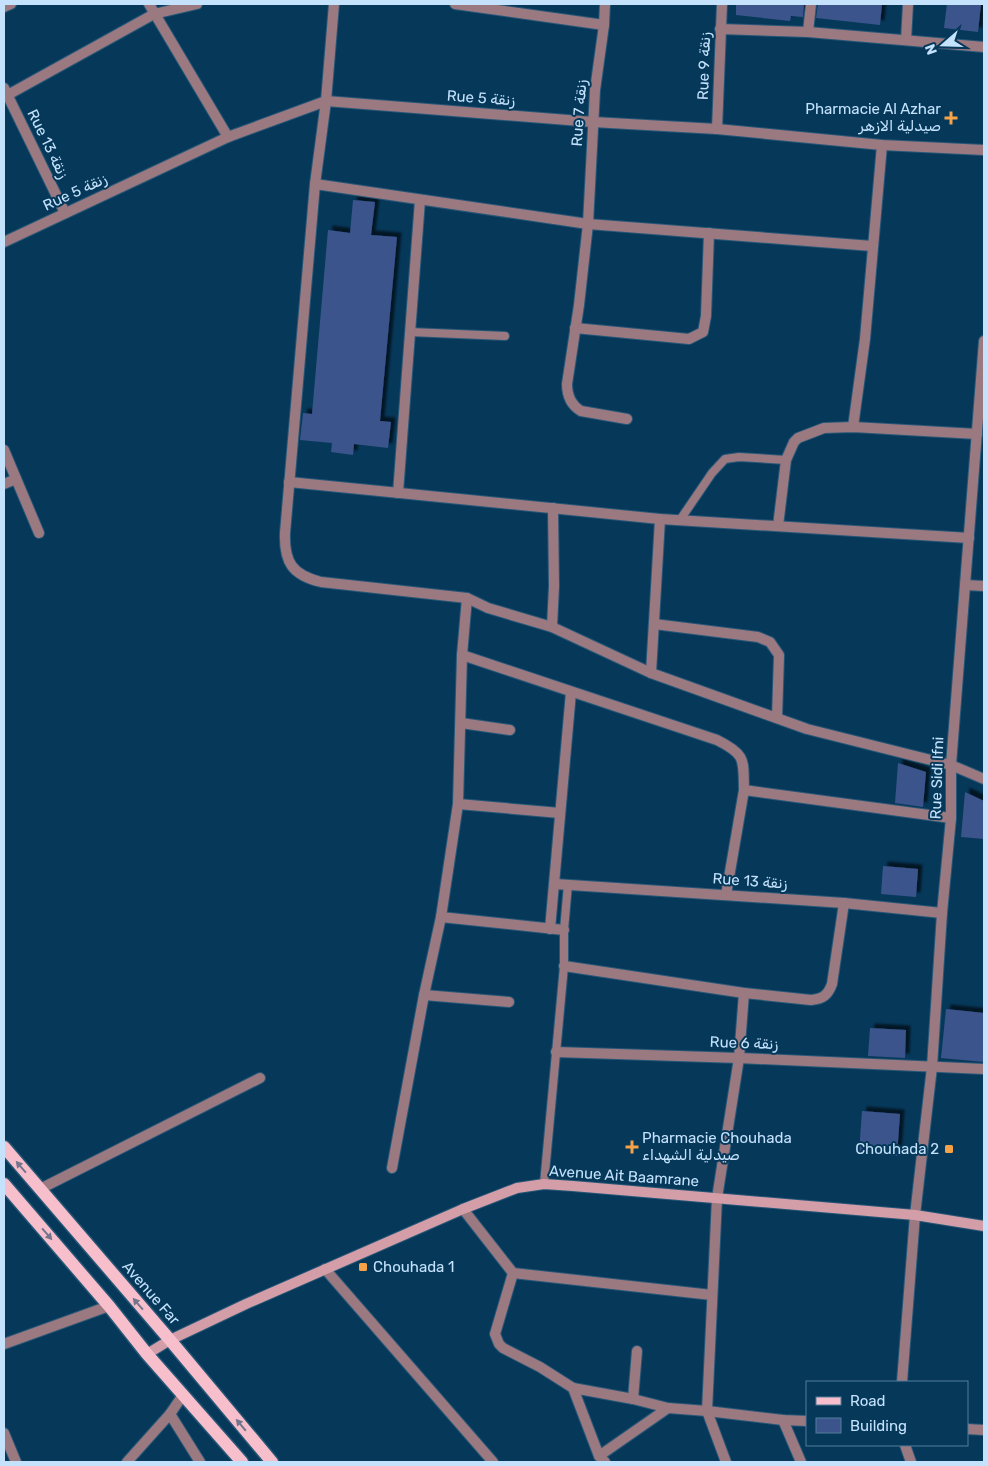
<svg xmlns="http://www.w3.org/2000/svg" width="988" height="1466" font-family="Rubik,Cairo,sans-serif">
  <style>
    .building { fill: #3b548c; filter: url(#shadow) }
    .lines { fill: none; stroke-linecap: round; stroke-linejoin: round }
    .lane-casing { stroke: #285777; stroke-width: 10 }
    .street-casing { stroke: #285777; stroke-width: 12 }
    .secondary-casing { stroke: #285777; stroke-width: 12 }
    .primary-casing { stroke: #285777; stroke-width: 15 }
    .lane { stroke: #9b7980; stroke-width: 8 }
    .street { stroke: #9b7980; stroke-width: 10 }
    .secondary { stroke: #d49ea9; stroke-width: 10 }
    .primary { stroke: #f7bfcb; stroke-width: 12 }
    .oneway { fill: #72758d }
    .poi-dot { fill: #f6a247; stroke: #06385a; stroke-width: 2 }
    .labels { text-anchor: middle; stroke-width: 4; stroke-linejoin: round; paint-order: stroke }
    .street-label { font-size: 15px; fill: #c4e2fc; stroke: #06385a }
    .poi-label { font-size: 15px; fill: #c4e2fc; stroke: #06385a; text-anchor: end }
  </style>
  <defs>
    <filter id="shadow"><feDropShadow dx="4.5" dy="-4.5" stdDeviation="1" flood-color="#0009"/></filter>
  </defs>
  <rect width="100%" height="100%" fill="#06385a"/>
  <!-- building -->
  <g class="building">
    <polygon points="736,4 804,4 803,17 791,16 790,21 736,15"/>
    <polygon points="818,4 882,4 880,25 816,18"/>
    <polygon points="947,4 981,4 978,32 944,28"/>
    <polygon points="353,200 375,202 371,235 397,237 380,421 391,422 388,448 354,444 353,455 331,452 332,443 300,440 303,413 312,414 328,230 350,233"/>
    <polygon points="898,763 926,772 923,807 895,803"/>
    <polygon points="965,792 984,801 984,839 961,837"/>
    <polygon points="883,866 918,869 916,897 881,894"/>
    <polygon points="946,1009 984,1013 984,1062 941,1058"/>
    <polygon points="870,1028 906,1030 905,1058 868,1056"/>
    <polygon points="862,1111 900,1114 897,1156 859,1153"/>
  </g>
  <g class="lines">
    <!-- lane casing -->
    <g class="lane-casing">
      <g id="lane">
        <polyline points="410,332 505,336"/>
        <polyline points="680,520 712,473 725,459 739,457 786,460"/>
        <polyline points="544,1184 564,966 564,930 568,884"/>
      </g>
    </g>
    <!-- street casing -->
    <g class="street-casing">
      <g id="street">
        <polyline points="149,4 228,137"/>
        <path d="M334,4L326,101L315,184L285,533C284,562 292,575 321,582L467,598L488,608L552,627L651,673L807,729L951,765L984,779"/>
        <polyline points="455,4 604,25"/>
        <path d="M605,4L604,25L595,90L588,224L579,305L567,384C567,395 571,405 581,411L627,419"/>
        <polyline points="4,7 11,4"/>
        <polyline points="720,29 808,32 984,47"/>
        <polyline points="808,32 811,4"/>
        <polyline points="906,40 908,4"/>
        <polyline points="4,88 65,213"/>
        <polyline points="4,97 154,14 197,4"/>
        <polyline points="717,129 722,4"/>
        <polyline points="315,184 588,224 872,246"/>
        <polyline points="4,242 228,137 326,101 593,122 717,129 882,145 984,150"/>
        <polyline points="575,328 689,339 703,332 706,316 709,233"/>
        <polyline points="853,427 865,339 882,145"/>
        <polyline points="4,450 39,533"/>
        <polyline points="289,482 660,519 969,538"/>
        <polyline points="4,484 16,479"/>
        <polyline points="398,493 420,200"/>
        <polyline points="778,526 786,460 794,442 798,438 824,428 853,427 977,434"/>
        <polyline points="965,585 984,586"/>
        <polyline points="654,624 758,637 770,642 779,655 777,718"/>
        <polyline points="552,627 554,586 553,508"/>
        <path d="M462,655L717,740C747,755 743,760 744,790L951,818"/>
        <polyline points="651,673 660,519"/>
        <polyline points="461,723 510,730"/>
        <polyline points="458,804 560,813"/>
        <polyline points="555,884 844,903 942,913"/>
        <polyline points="726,895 744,790"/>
        <polyline points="441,917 564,930"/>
        <polyline points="550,929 571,692"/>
        <path d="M564,966L744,993L811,1000C823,999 828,995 832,984L844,903"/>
        <polyline points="424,995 509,1002"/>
        <polyline points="556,1052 739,1058 984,1069"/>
        <polyline points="392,1168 424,995 441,917 458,804 462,655 467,598"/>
        <polyline points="40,1189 260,1078"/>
        <polyline points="463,1209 513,1273 495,1334 499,1344 503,1348 540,1367 573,1388"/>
        <polyline points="325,1269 493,1462"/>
        <polyline points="513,1273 712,1295"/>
        <polyline points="4,1344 109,1306"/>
        <polyline points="902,1382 915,1215 932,1067 942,913 951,818 951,765 984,341"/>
        <polyline points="633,1399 637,1351"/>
        <polyline points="170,1414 200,1462"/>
        <polyline points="783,1420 801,1462"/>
        <polyline points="967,1429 984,1430"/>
        <polyline points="4,1433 16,1462"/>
        <polyline points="905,1445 911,1462"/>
        <polyline points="599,1456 668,1408"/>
        <polyline points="127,1462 170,1414 183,1395"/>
        <polyline points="605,1462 599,1456 573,1388 633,1399 668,1408 707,1411 783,1420 807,1421"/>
        <polyline points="726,1462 707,1411 717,1198 739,1058 744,993"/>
      </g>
    </g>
    <!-- secondary casing -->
    <g class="secondary-casing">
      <polyline id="secondary" points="147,1354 170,1340 246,1304 463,1209 517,1188 544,1184 573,1186 915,1215 984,1226"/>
    </g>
    <!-- primary casing -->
    <g class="primary-casing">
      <g id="primary">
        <polyline points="4,1147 170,1340 272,1462"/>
        <polyline points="4,1184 109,1306 147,1354 242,1462"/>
      </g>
    </g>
    <!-- lane -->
    <use href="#lane" class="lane"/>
    <!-- street -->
    <use href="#street" class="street"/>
    <!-- secondary -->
    <use href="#secondary" class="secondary"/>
    <!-- primary -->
    <use href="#primary" class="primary"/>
  </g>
  <!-- one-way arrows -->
  <defs><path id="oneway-solid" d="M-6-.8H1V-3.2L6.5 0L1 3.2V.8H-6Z" transform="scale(1.25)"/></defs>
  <g class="oneway">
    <use href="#oneway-solid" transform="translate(21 1167) rotate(-131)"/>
    <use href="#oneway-solid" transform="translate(47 1234) rotate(49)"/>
    <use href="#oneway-solid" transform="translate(138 1304) rotate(-131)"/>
    <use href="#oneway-solid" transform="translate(241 1425) rotate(-130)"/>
  </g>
  <!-- markers -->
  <g class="poi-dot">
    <path d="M948.5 110.5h5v5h5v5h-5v5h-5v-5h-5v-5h5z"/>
    <path d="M629.5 1139.5h5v5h5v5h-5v5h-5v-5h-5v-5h5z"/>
    <rect x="944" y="1144" width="10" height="10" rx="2.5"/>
    <rect x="358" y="1262" width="10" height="10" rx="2.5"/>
  </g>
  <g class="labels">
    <!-- street labels -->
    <g class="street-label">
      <text transform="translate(704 66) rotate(-88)" y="5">Rue 9 زنقة</text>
      <text transform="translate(481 98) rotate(4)" y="5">Rue 5 زنقة</text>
      <text transform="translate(579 113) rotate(-86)" y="5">Rue 7 زنقة</text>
      <text transform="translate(48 144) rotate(64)" y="5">Rue 13 زنقة</text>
      <text transform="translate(75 192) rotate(-25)" y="5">Rue 5 زنقة</text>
      <text transform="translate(937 778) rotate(-88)" y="5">Rue Sidi Ifni</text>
      <text transform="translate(750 881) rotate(4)" y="5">Rue 13 زنقة</text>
      <text transform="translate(744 1043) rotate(2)" y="5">Rue 6 زنقة</text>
      <text transform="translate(624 1176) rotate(4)" y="5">Avenue Ait Baamrane</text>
      <text transform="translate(151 1293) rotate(49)" y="5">Avenue Far</text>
    </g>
    <!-- poi labels -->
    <g class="poi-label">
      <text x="941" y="114">Pharmacie Al Azhar<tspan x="941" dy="17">صيدلية الازهر</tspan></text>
      <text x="642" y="1143" text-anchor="start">Pharmacie Chouhada<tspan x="642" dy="17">صيدلية الشهداء</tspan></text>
      <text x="939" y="1154">Chouhada 2</text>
      <text x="373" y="1272" text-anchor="start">Chouhada 1</text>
    </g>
  </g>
  <!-- border -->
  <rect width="988" height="1466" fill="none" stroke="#c4e2fc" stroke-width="10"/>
  <!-- legend -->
  <rect x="806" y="1381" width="162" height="65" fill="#06385a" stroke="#527c9b"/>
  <rect x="816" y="1397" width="25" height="8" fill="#f7bfcb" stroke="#527c9b"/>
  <text x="850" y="1406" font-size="15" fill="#c4e2fc">Road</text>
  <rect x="816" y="1418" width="25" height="15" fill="#3b548c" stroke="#527c9b"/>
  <text x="850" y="1431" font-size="15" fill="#c4e2fc">Building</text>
  <!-- north arrow -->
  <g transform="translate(943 45) rotate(250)" stroke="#06385a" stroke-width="4" paint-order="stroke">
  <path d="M0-4L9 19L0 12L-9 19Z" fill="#c4e2fc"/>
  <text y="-8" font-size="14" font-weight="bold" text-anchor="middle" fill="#c4e2fc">N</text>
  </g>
</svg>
